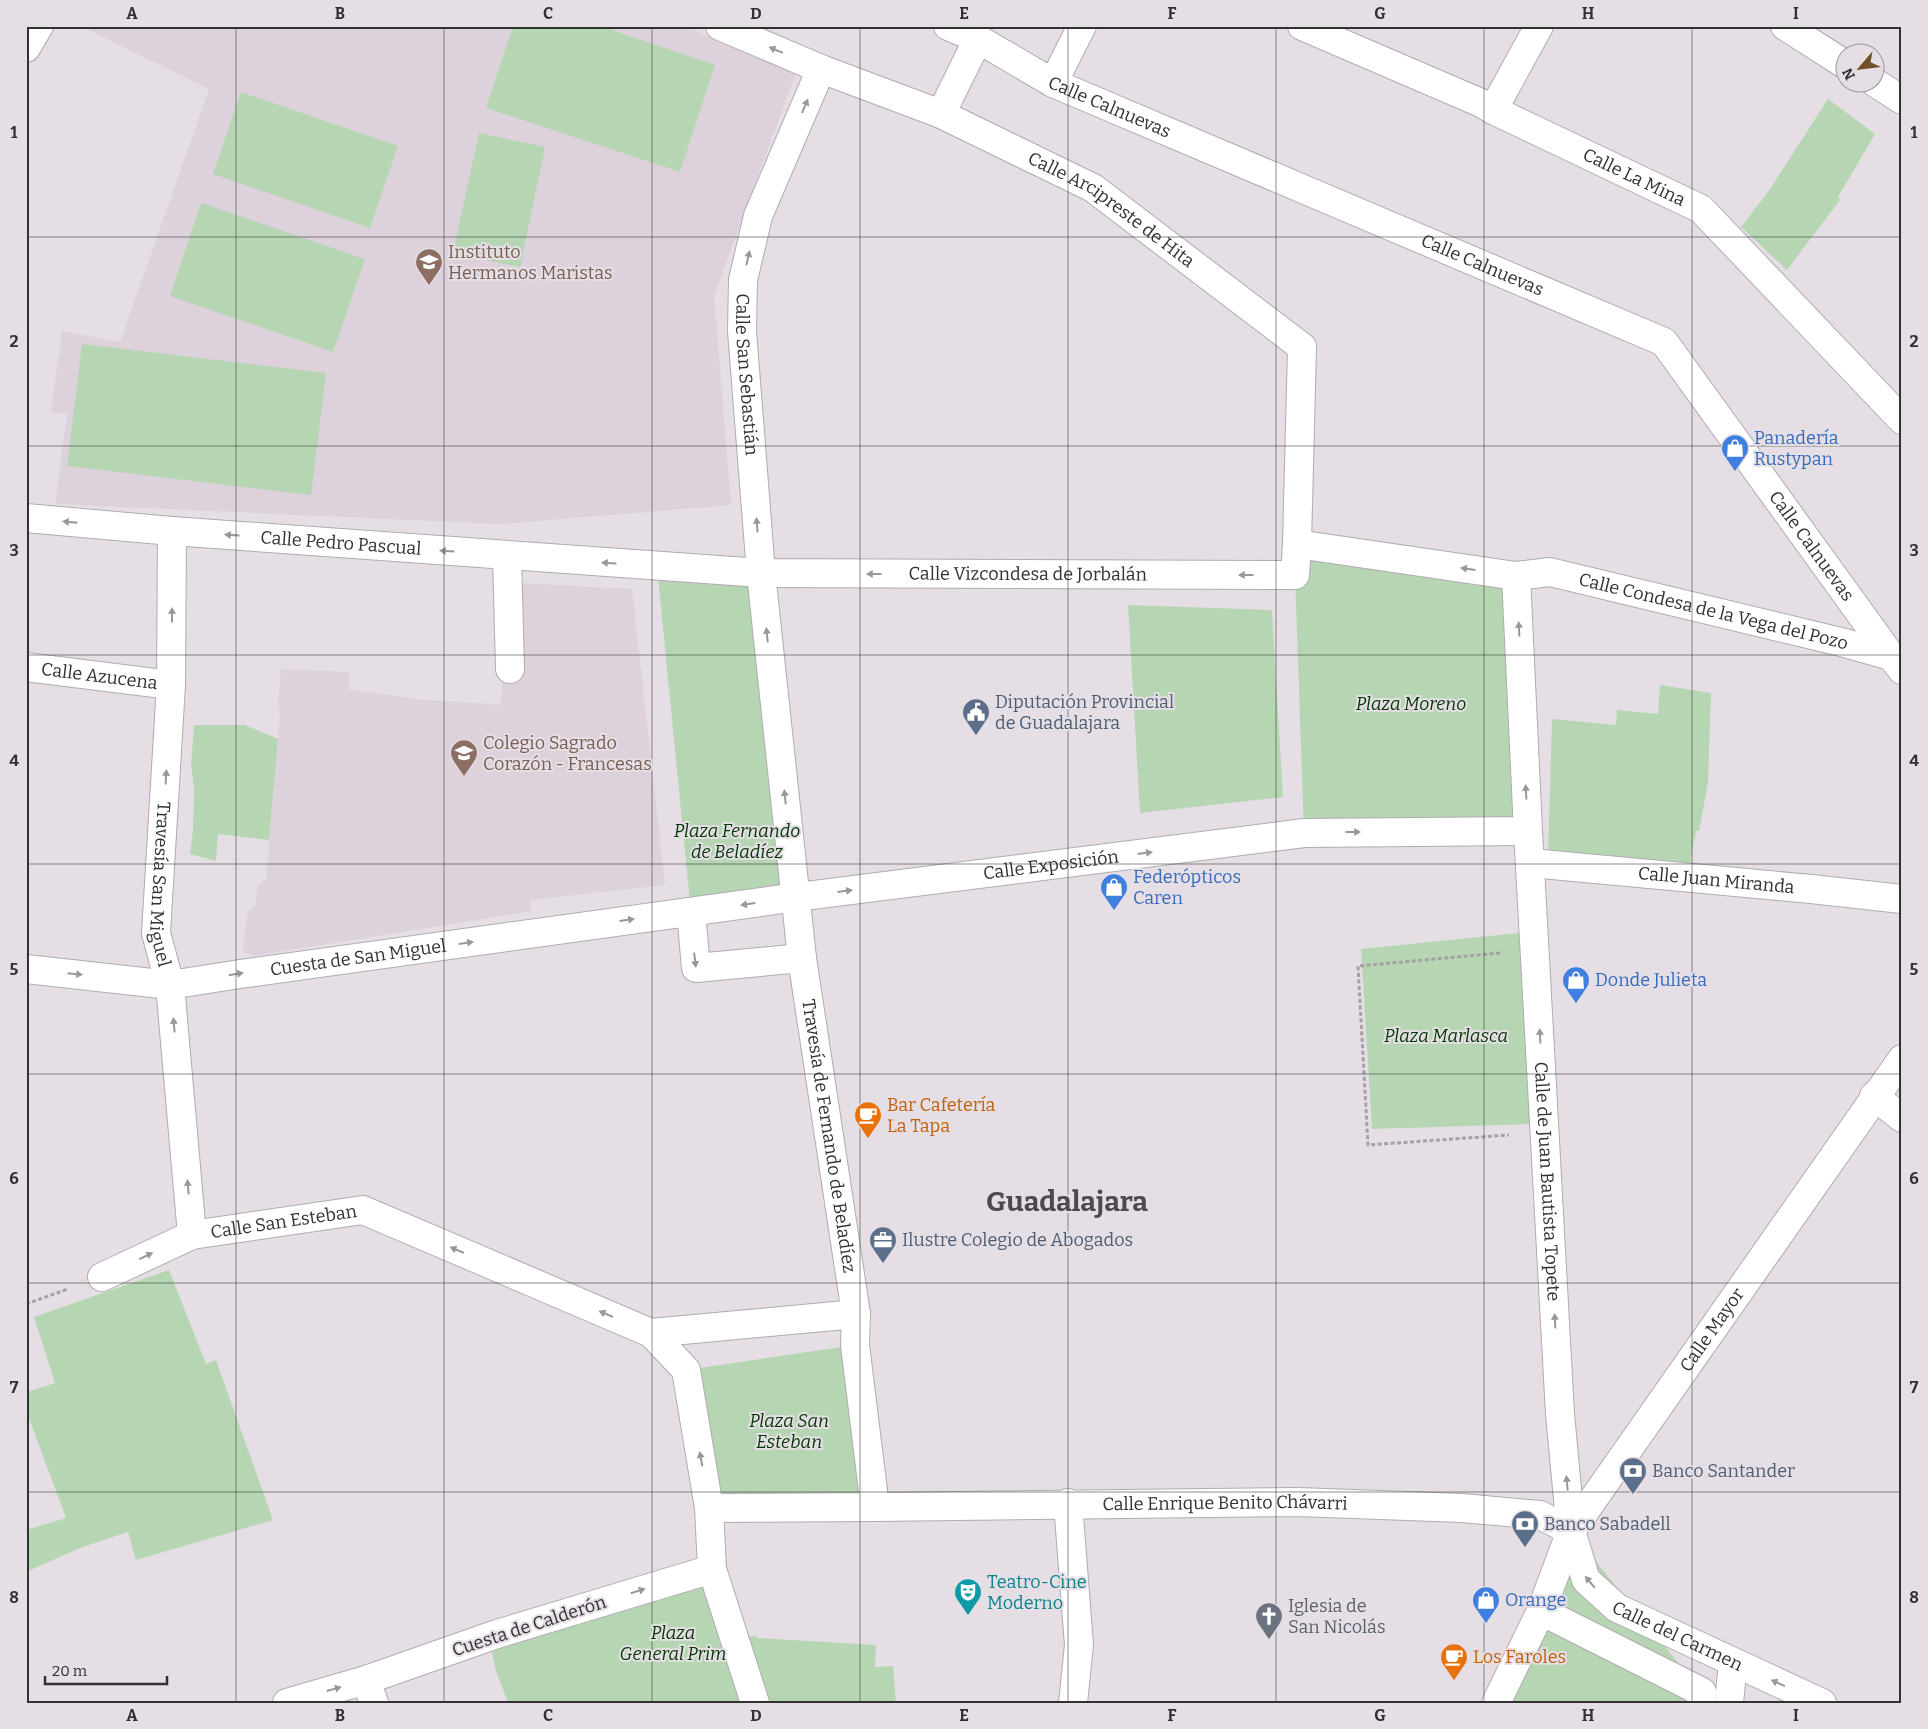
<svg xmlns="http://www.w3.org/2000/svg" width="1928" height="1729" font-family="Bitter,serif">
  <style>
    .built { fill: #ddd1dc }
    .green { fill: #b6d6b3 }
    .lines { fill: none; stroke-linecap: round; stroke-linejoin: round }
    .pedestrian-casing { stroke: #b0abb0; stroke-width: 30 }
    .minor-casing { stroke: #b0abb0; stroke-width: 30 }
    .tertiary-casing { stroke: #b0abb0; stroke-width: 30 }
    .path { stroke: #a4a0a4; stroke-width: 3; stroke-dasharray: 4 2.5; stroke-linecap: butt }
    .pedestrian { stroke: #fff; stroke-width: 28 }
    .minor { stroke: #fff; stroke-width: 28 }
    .tertiary { stroke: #fff; stroke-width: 28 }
    .oneway { fill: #989898 }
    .grid { fill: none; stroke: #323032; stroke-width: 1; stroke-opacity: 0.55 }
    .labels { text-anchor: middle; stroke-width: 4; stroke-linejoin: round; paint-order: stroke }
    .street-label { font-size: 18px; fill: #323032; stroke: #e5dfe5 }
    .education-label { font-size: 18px; fill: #785e54; stroke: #e5dfe5; text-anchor: start }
    .shop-label { font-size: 18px; fill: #366cbe; stroke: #e5dfe5; text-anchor: start }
    .service-label { font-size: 18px; fill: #4e5e75; stroke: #e5dfe5; text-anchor: start }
    .park-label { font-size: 18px; font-style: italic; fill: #033704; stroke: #e5dfe5 }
    .food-label { font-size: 18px; fill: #c56008; stroke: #e5dfe5; text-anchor: start }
    .culture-label { font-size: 18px; fill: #0d838f; stroke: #e5dfe5; text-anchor: start }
    .worship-label { font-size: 18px; fill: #5b616d; stroke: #e5dfe5; text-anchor: start }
    .town-label { font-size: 28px; font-weight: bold; fill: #4d494d; stroke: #e5dfe5 }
    .neatline { fill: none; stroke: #323032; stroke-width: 2 }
    .grid-label { font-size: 16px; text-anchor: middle; font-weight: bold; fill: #323032 }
  </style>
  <rect width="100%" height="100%" fill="#e5dfe5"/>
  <!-- built -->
  <g class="built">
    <polygon points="88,26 684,26 796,73 714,296 731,505 501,524 55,504 67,414 51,412 62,331 120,342 209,89 87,29"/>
    <polygon points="521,583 632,589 665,885 530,900 531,911 254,956 243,952 248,911 255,906 258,884 266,879 280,714 278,703 281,669 349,672 348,689 416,699 501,705 502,680 522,678"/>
  </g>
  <!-- green -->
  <g class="green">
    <polygon points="513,26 600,26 715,65 680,172 486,108"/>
    <polygon points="241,92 398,146 370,228 213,174"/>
    <polygon points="1828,99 1875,134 1838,197 1840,200 1787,270 1741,227 1768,192"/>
    <polygon points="479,133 545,147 520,267 453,253"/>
    <polygon points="201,203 365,259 333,352 170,296"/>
    <polygon points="82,344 326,373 311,495 67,466"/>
    <polygon points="1297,544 1516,576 1528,831 1304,833 1295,575"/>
    <polygon points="657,567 761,573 797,897 691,912"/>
    <polygon points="1128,605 1272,610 1283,797 1140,813"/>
    <polygon points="1660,685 1711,693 1708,783 1699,831 1696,831 1689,871 1548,857 1552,719 1616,725 1617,710 1658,714"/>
    <polygon points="194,725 245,725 278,739 269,840 218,834 216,861 190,854 193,830 194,789 191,764"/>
    <polygon points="1519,933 1531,1124 1372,1129 1361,949"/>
    <polygon points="169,1270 206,1364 216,1360 273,1520 136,1560 128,1532 80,1548 26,1572 26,1530 66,1518 26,1410 26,1392 55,1383 34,1317"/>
    <polygon points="855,1345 875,1507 709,1508 686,1370"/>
    <polygon points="1571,1531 1702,1692 1701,1703 1496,1703"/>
    <polygon points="712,1569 755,1703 508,1703 496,1671 489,1638"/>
    <polygon points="757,1636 757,1638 876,1645 875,1667 893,1666 896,1703 761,1703 742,1637"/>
  </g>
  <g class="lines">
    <!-- pedestrian casing -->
    <g class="pedestrian-casing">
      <g id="pedestrian">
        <path id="s1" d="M821,69L941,114L1093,188L1302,347L1297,544"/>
        <polyline points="1493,110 1539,26"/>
        <polyline points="941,114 978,39"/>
        <path id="s2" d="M1531,863L1811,889L1902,899"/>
        <path id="s3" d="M802,958L856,1314"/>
        <polyline points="1874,1096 1902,1118"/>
        <polyline points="651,1333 856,1314 855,1345 875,1507 709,1508"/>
        <polyline points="1068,1503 1079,1645 1073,1703"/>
        <path id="s4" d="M875,1507L1298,1502L1462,1508L1540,1515L1571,1531"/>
        <polyline points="712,1569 755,1703"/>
        <path id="s5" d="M1541,1611L1571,1531L1902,1059"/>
        <polyline points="1496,1703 1541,1611 1702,1692 1701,1703"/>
      </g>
    </g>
    <!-- minor casing -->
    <g class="minor-casing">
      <g id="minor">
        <path id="s6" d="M720,26L821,69L758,216L743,280L742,331L761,573L1295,575L1297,544L1516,576L1550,572L1841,642L1891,656L1902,670"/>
        <path id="s7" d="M948,26L978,39L1053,83L1664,342L1891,656"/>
        <path id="s8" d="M1302,26L1481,103L1493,110L1701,209L1902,420"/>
        <polyline points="26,48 39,26"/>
        <polyline points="1053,83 1082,26"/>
        <path id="s9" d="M26,518L172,531L761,573L802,958L696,968L691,912"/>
        <path id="s10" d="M172,531L171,685L156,933L170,985L192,1235"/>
        <polyline points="507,556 510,669"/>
        <path id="s11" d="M26,667L171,685"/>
        <path id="s12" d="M1528,831L1560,1414L1571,1531L1586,1580L1617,1608L1822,1703"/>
        <path id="s13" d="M26,969L170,985L240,974L797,897L1304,833L1528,831L1516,576"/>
        <path id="s14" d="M102,1277L192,1235L363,1210L651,1333L686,1370L709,1508L712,1569L497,1634L366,1680L287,1703"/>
        <polyline points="366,1680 374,1703"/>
        <polyline points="1729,1703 1733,1663"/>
      </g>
    </g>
    <!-- tertiary casing -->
    <g class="tertiary-casing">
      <g id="tertiary">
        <polyline points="1785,26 1846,65"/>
        <polyline points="1874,82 1902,100"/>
      </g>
    </g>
    <!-- path -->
    <g class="path">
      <polyline points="1500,953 1358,966 1368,1145 1509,1135"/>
      <polyline points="26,1304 68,1289"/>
    </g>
    <!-- pedestrian -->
    <use href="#pedestrian" class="pedestrian"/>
    <!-- minor -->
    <use href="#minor" class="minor"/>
    <!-- tertiary -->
    <use href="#tertiary" class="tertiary"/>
  </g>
  <!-- one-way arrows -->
  <defs><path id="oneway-solid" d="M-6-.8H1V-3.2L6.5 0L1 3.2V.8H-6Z" transform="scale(1.25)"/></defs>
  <g class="oneway">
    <use href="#oneway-solid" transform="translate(776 50) rotate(-157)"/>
    <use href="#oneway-solid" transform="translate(805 106) rotate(-67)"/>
    <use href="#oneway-solid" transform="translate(748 258) rotate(-77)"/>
    <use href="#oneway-solid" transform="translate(70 522) rotate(-175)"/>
    <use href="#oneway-solid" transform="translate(757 525) rotate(-94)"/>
    <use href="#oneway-solid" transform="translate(232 535) rotate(-176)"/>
    <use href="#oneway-solid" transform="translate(447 551) rotate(-176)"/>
    <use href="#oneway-solid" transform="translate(609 563) rotate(-176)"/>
    <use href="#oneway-solid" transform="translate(1468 569) rotate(-172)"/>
    <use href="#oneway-solid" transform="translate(874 574) rotate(-180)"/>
    <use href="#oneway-solid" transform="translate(1246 575) rotate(-180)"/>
    <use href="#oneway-solid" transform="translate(172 615) rotate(-90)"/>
    <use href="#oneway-solid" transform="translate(1519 629) rotate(-93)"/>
    <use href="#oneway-solid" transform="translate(767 635) rotate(-96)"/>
    <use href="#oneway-solid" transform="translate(166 777) rotate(-87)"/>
    <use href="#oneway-solid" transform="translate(1526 792) rotate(-93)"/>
    <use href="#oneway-solid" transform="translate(785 797) rotate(-96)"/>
    <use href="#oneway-solid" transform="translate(1353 832)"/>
    <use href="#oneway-solid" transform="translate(1145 853) rotate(-7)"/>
    <use href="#oneway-solid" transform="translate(845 891) rotate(-7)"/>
    <use href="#oneway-solid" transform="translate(748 904) rotate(172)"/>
    <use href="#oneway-solid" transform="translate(627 920) rotate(-8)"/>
    <use href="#oneway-solid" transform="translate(466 943) rotate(-8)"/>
    <use href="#oneway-solid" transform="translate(695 960) rotate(83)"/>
    <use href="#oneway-solid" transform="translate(75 974) rotate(6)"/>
    <use href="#oneway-solid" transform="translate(236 974) rotate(-9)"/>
    <use href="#oneway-solid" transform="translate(174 1025) rotate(-95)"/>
    <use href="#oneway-solid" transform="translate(1540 1036) rotate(-93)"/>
    <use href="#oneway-solid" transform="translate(188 1187) rotate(-95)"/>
    <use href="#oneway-solid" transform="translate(457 1250) rotate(-157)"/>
    <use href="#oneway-solid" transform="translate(146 1256) rotate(-25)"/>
    <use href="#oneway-solid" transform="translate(606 1314) rotate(-157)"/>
    <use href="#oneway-solid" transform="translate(1555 1321) rotate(-93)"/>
    <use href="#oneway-solid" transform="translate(701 1459) rotate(-100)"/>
    <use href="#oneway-solid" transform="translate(1567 1483) rotate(-95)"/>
    <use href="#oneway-solid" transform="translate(1590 1582) rotate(-130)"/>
    <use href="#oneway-solid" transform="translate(638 1591) rotate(-17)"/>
    <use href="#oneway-solid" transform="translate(1778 1683) rotate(-156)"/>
    <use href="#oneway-solid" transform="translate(334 1689) rotate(-16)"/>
  </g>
  <!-- grid -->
  <path class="grid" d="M236,26V1703M444,26V1703M652,26V1703M860,26V1703M1068,26V1703M1276,26V1703M1484,26V1703M1692,26V1703M26,237H1902M26,446H1902M26,655H1902M26,864H1902M26,1074H1902M26,1283H1902M26,1492H1902"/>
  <!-- icons -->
  <defs>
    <g id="school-pin" transform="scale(1.4375)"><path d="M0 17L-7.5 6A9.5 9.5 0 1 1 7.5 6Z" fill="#8d6e63" stroke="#e5dfe5"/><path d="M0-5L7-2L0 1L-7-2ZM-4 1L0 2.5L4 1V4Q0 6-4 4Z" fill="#fff"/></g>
    <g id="shop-pin" transform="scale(1.4375)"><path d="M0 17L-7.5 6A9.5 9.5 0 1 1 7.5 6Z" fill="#3f7fe0" stroke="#e5dfe5"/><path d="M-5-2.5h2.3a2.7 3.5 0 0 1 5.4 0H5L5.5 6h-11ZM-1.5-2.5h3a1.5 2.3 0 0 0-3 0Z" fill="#fff"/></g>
    <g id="civic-pin" transform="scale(1.4375)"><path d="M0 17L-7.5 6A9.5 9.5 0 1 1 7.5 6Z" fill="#5c6f8a" stroke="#e5dfe5"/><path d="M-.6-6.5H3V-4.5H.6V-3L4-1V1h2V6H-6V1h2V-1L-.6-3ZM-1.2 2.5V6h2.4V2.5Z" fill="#fff"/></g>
    <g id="cafe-pin" transform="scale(1.4375)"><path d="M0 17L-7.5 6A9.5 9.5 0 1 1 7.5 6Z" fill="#e8710a" stroke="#e5dfe5"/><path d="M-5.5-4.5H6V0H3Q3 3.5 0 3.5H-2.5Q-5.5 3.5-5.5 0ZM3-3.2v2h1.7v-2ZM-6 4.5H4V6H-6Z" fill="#fff"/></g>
    <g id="office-pin" transform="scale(1.4375)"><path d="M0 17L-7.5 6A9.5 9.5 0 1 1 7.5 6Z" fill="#5c6f8a" stroke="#e5dfe5"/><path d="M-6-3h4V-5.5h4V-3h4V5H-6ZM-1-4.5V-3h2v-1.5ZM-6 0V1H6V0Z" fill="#fff"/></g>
    <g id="bank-pin" transform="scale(1.4375)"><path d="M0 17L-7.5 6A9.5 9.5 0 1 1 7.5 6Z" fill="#5c6f8a" stroke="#e5dfe5"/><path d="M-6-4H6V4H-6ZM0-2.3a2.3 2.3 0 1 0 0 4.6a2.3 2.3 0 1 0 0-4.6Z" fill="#fff"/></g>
    <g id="theatre-pin" transform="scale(1.4375)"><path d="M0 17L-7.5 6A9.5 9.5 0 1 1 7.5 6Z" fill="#0f9aa8" stroke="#e5dfe5"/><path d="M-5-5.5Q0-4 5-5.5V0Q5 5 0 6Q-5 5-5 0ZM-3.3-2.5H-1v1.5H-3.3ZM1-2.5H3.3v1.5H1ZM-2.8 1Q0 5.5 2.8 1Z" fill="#fff"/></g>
    <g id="church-pin" transform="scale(1.4375)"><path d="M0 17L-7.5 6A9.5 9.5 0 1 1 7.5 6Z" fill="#6b7280" stroke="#e5dfe5"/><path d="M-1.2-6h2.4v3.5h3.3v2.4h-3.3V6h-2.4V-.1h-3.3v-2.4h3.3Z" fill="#fff"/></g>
  </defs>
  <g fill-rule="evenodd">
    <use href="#school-pin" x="429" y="262"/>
    <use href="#shop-pin" x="1735" y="448"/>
    <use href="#civic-pin" x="976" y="712"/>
    <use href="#school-pin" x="464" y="753"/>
    <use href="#shop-pin" x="1114" y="887"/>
    <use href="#shop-pin" x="1576" y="980"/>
    <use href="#cafe-pin" x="868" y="1115"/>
    <use href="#office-pin" x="883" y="1240"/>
    <use href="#bank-pin" x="1633" y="1471"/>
    <use href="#bank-pin" x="1525" y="1524"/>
    <use href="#theatre-pin" x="968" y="1592"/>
    <use href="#shop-pin" x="1486" y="1600"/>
    <use href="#church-pin" x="1269" y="1616"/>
    <use href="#cafe-pin" x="1454" y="1657"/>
  </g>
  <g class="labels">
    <!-- street labels -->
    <g class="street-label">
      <text dy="6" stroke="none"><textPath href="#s7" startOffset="181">Calle Calnuevas</textPath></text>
      <text dy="6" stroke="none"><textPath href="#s8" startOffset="365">Calle La Mina</textPath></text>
      <text dy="6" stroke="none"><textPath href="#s1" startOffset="324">Calle Arcipreste de Hita</textPath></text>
      <text dy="6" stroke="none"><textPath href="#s7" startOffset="586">Calle Calnuevas</textPath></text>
      <text dy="6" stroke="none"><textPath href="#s6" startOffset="430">Calle San Sebastián</textPath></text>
      <text dy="6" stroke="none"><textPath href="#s9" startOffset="316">Calle Pedro Pascual</textPath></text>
      <text dy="6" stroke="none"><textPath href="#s7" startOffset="1035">Calle Calnuevas</textPath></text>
      <text dy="6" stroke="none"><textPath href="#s6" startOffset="896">Calle Vizcondesa de Jorbalán</textPath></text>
      <text dy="6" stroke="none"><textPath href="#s6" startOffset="1618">Calle Condesa de la Vega del Pozo</textPath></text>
      <text dy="6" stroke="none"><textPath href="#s11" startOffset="74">Calle Azucena</textPath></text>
      <text dy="6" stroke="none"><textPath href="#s13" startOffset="1034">Calle Exposición</textPath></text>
      <text dy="6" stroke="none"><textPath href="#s2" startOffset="186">Calle Juan Miranda</textPath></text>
      <text dy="6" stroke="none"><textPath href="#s10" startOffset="354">Travesía San Miguel</textPath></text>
      <text dy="6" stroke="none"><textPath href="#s13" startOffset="335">Cuesta de San Miguel</textPath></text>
      <text dy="6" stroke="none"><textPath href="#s3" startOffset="180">Travesía de Fernando de Beladíez</textPath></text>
      <text dy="6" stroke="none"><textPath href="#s12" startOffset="351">Calle de Juan Bautista Topete</textPath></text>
      <text dy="6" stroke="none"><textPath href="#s14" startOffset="192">Calle San Esteban</textPath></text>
      <text dy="6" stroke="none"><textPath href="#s5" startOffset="331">Calle Mayor</textPath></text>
      <text dy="6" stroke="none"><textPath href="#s4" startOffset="350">Calle Enrique Benito Chávarri</textPath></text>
      <text transform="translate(529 1626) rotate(-18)" y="6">Cuesta de Calderón</text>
      <text dy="6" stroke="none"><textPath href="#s12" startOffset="861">Calle del Carmen</textPath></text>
    </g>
    <!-- education labels -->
    <g class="education-label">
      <text x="448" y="258">Instituto<tspan x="448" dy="21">Hermanos Maristas</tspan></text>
      <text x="483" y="749">Colegio Sagrado<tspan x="483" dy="21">Corazón - Francesas</tspan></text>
    </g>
    <!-- shop labels -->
    <g class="shop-label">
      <text x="1754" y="444">Panadería<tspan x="1754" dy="21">Rustypan</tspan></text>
      <text x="1133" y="883">Federópticos<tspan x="1133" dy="21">Caren</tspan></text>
      <text x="1595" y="986">Donde Julieta</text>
      <text x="1505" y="1606">Orange</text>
    </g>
    <!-- service labels -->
    <g class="service-label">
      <text x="995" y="708">Diputación Provincial<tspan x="995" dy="21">de Guadalajara</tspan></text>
      <text x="902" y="1246">Ilustre Colegio de Abogados</text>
      <text x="1652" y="1477">Banco Santander</text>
      <text x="1544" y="1530">Banco Sabadell</text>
    </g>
    <!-- park labels -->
    <g class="park-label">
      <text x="1411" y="710">Plaza Moreno</text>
      <text x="737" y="837">Plaza Fernando<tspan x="737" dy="21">de Beladíez</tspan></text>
      <text x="1446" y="1042">Plaza Marlasca</text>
      <text x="789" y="1427">Plaza San<tspan x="789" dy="21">Esteban</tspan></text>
      <text x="673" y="1639">Plaza<tspan x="673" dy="21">General Prim</tspan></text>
    </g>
    <!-- food labels -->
    <g class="food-label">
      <text x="887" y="1111">Bar Cafetería<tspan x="887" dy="21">La Tapa</tspan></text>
      <text x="1473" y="1663">Los Faroles</text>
    </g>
    <!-- culture labels -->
    <g class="culture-label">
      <text x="987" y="1588">Teatro-Cine<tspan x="987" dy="21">Moderno</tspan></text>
    </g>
    <!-- worship labels -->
    <g class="worship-label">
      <text x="1288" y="1612">Iglesia de<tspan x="1288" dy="21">San Nicolás</tspan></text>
    </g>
    <!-- town labels -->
    <g class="town-label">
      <text x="1067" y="1211">Guadalajara</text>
    </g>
  </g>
  <!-- border -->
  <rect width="1928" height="1729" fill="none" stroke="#e5dfe5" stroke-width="55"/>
  <!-- north arrow -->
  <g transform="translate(1860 68) rotate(242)"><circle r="24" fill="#e5dfe5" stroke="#9d999d"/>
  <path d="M0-4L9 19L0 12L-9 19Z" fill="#725027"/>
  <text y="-8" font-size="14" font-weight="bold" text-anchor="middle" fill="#323032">N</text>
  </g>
  <!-- scale -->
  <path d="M45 1676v8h122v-8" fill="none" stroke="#323032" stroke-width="2.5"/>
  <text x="52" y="1676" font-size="15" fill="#323032" stroke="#e5dfe5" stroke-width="4" paint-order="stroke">20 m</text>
  <rect x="28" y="28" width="1872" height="1674" class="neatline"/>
  <g class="grid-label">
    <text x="132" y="19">A</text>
    <text x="340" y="19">B</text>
    <text x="548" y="19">C</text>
    <text x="756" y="19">D</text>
    <text x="964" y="19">E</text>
    <text x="1172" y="19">F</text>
    <text x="1380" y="19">G</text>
    <text x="1588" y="19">H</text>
    <text x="1796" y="19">I</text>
    <text x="14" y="138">1</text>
    <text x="1914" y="138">1</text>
    <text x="14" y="347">2</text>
    <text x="1914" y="347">2</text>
    <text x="14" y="556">3</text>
    <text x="1914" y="556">3</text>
    <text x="14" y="766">4</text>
    <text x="1914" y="766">4</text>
    <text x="14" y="975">5</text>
    <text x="1914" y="975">5</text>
    <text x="14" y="1184">6</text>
    <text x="1914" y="1184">6</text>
    <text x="14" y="1393">7</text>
    <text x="1914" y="1393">7</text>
    <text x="14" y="1603">8</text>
    <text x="1914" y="1603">8</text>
    <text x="132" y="1721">A</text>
    <text x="340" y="1721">B</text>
    <text x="548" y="1721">C</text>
    <text x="756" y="1721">D</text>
    <text x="964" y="1721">E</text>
    <text x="1172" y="1721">F</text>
    <text x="1380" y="1721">G</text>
    <text x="1588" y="1721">H</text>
    <text x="1796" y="1721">I</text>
  </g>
</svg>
